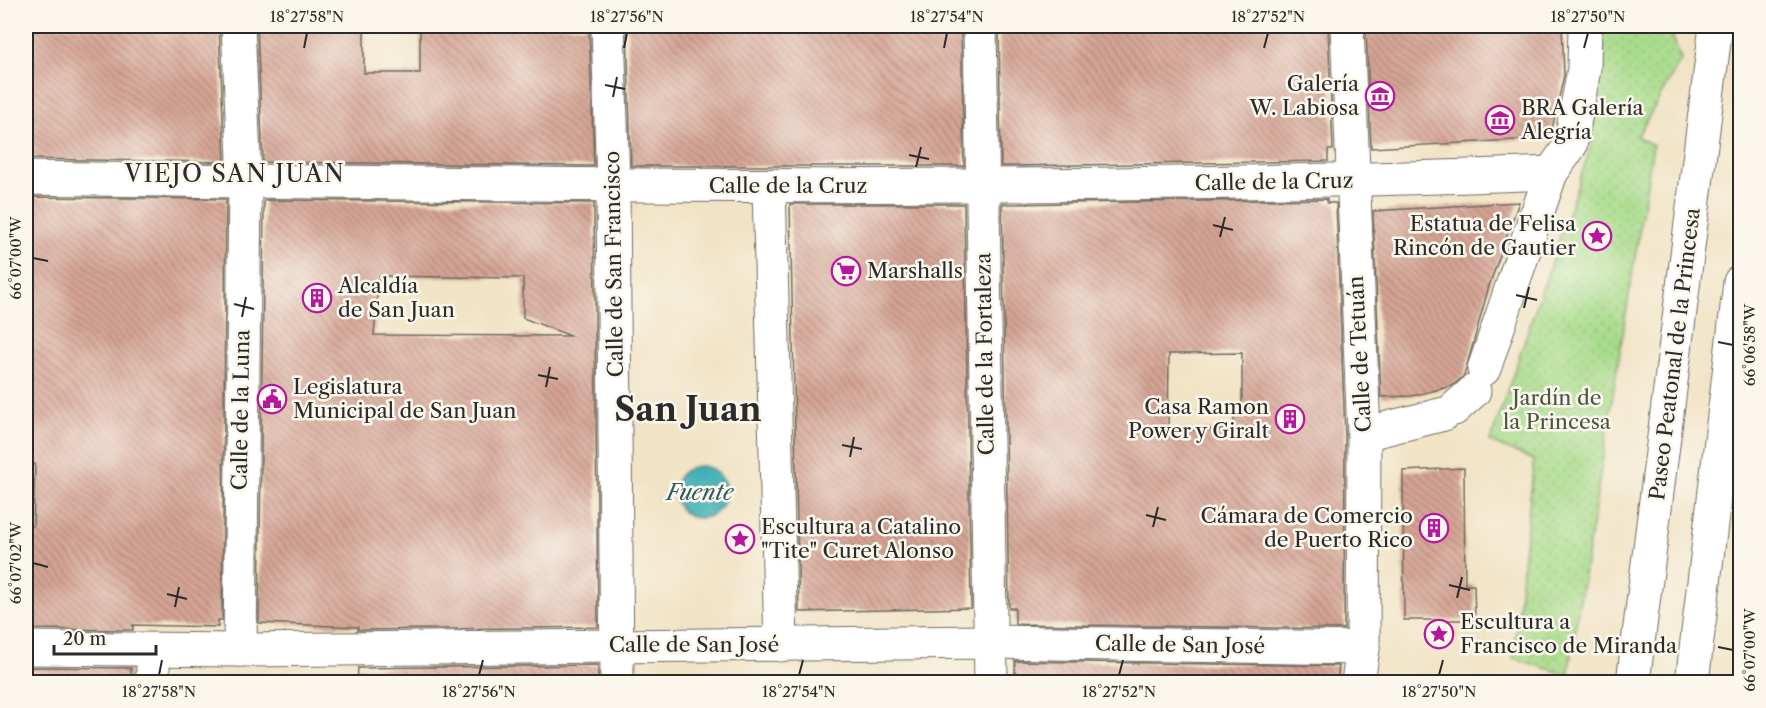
<svg xmlns="http://www.w3.org/2000/svg" width="1766" height="708" font-family="'Libre Caslon Text',serif">
  <style>
    .green { fill: url(#green-dots); stroke: #6a835b; stroke-width: 1.5 }
    .water { fill: #3badb3; stroke: #336c6f; stroke-width: 1.5 }
    .building { fill: url(#building-back-hatch); fill-rule: evenodd }
    .lines { fill: none; stroke-linecap: round; stroke-linejoin: round }
    .street-casing { stroke: #706b61; stroke-width: 35 }
    .street { stroke: #fff; stroke-width: 33 }
    .ticks { fill: none; stroke: #2b2b2b; stroke-width: 2 }
    .labels { text-anchor: middle; stroke-width: 5; stroke-linejoin: round; paint-order: stroke }
    .poi-label { font-size: 21px; fill: #2b2b2b; stroke: #fbf7ec; text-anchor: start }
    .street-label { font-size: 21px; fill: #2b2b2b; stroke: #fbf7ec }
    .park-label { font-size: 21px; fill: #4a5743; stroke: #fbf7ec }
    .water-label { font-size: 22px; font-style: italic; fill: #315f61; stroke: #fbf7ec }
    .quarter-label { font-size: 24px; letter-spacing: 1.5px; fill: #2b2b2b; stroke: #fbf7ec }
    .town-label { font-size: 33px; font-weight: bold; fill: #2b2b2b; stroke: #fbf7ec }
    .neatline { fill: none; stroke: #2b2b2b; stroke-width: 2 }
    .ticks-label { font-size: 15px; text-anchor: middle; fill: #2b2b2b }
  </style>
  <defs>
    <pattern id="green-dots" width="8" height="8" patternUnits="userSpaceOnUse" patternTransform="scale(1.5)"><rect width="8" height="8" fill="#a8db8b"/><path d="M2 2h.1M6 6h.1" fill="none" stroke="#91bc78" stroke-width="1.8" stroke-linecap="round"/></pattern>
    <pattern id="building-back-hatch" width="6" height="6" patternUnits="userSpaceOnUse" patternTransform="scale(1.5)"><rect width="6" height="6" fill="#d5a494"/><path d="M-1 5l2 2M0 0l6 6M5-1l2 2" fill="none" stroke="#ad8679"/></pattern>
  </defs>
  <rect width="100%" height="100%" fill="#fbf7ec"/>
  <filter id="ink" filterUnits="userSpaceOnUse"><feTurbulence type="fractalNoise" baseFrequency=".0167" numOctaves="2"/><feDisplacementMap in="SourceGraphic" scale="12" xChannelSelector="R" yChannelSelector="G"/><feConvolveMatrix kernelMatrix="1 2 1 2 8 2 1 2 1" color-interpolation-filters="sRGB"/></filter>
  <filter id="wash" filterUnits="userSpaceOnUse"><feTurbulence type="fractalNoise" baseFrequency=".008" numOctaves="4" result="noise"/><feDisplacementMap in="SourceGraphic" scale="24" xChannelSelector="R" yChannelSelector="G"/><feGaussianBlur stdDeviation="1.35" result="paint"/><feColorMatrix in="noise" values="0 0 0 0 0 0 0 0 0 0 0 0 0 0 0 0 0 1.4 0 .05"/><feComposite in="paint" operator="in"/></filter>
  <g filter="url(#wash)">
    <rect width="100%" height="100%" fill="#f1e3c5"/>
    <!-- green -->
    <polygon class="green" points="1603,26 1669,26 1681,60 1637,137 1653,145 1568,675 1513,658 1534,460 1490,442 1591,146"/>
    <!-- water -->
    <circle class="water" cx="700" cy="492" r="26"/>
    <g id="blocks">
      <!-- building -->
      <g class="building">
        <polygon points="26,26 219,26 225,162 26,159"/>
        <polygon points="257,26 364,26 364,73 420,73 420,26 589,26 594,166 263,162"/>
        <polygon points="627,26 961,26 964,166 631,166"/>
        <polygon points="999,26 1328,26 1333,150 1328,150 1328,161 1001,166"/>
        <polygon points="1366,26 1562,26 1564,75 1550,138 1371,148"/>
        <polygon points="26,197 226,199 222,620 218,620 218,627 133,625 133,630 26,629 26,526 33,526 35,464 26,464"/>
        <path d="M1327,199V203H1336L1345,434L1344,629L1015,624V608H1009L1002,204ZM1242,353V408H1234V430H1168L1169,354Z"/>
        <path d="M264,200L594,203L598,627L358,630V627L259,623ZM379,276L523,278V318L571,336L374,335Z"/>
        <polygon points="1519,202 1489,286 1464,376 1452,386 1412,396 1381,397 1373,211"/>
        <polygon points="790,204 964,204 971,608 799,612"/>
        <polygon points="1464,468 1465,585 1474,585 1475,620 1404,620 1403,471"/>
        <polygon points="1015,661 1339,666 1337,682 1015,682"/>
        <polygon points="598,665 598,682 357,682 358,668"/>
        <polygon points="26,667 131,668 131,682 26,682"/>
      </g>
    </g>
  </g>
  <g filter="url(#ink)">
    <use href="#blocks" fill-opacity="0" stroke="#706b61" stroke-width="1.5"/>
    <g class="lines">
      <!-- street casing -->
      <g class="street-casing">
        <g id="street">
          <polyline points="238,26 245,181 240,650"/>
          <polyline points="608,26 613,185 617,682"/>
          <polyline points="980,26 991,682"/>
          <polyline points="1347,26 1364,434 1363,648 1358,682"/>
          <path d="M26,178C534,185 1043,193 1551,173"/>
          <polyline points="769,186 781,645"/>
          <polyline points="1539,208 1551,173 1570,146 1584,69 1585,26"/>
          <polyline points="1484,369 1536,215"/>
          <polyline points="1454,409 1474,391"/>
          <polyline points="1364,434 1444,414"/>
          <polyline points="26,648 240,650 991,642 1363,648"/>
          <polyline points="153,682 153,650"/>
          <polyline points="1633,682 1716,26"/>
          <polyline points="1692,682 1740,282"/>
        </g>
      </g>
      <!-- street -->
      <use href="#street" class="street"/>
    </g>
  </g>
  <!-- ticks -->
  <path class="ticks" d="M304,48L307,33M624,48L627,33M944,48L947,33M1264,48L1268,33M1584,48L1588,33M605,85L625,89M613,97L617,77M909,155L929,159M916,167L921,147M1213,225L1233,230M1220,237L1225,217M33,258L48,261M1516,295L1537,300M234,304L254,309M1524,308L1529,287M242,317L246,297M1718,342L1733,345M538,375L558,379M546,387L550,367M842,445L862,449M850,457L854,437M1146,515L1166,520M1153,527L1158,507M33,563L48,567M1449,585L1470,590M167,594L187,599M1457,598L1462,577M175,607L179,587M1718,647L1733,650M159,675L162,660M479,675L483,660M799,675L803,660M1119,675L1123,660M1439,675L1443,660"/>
  <!-- icons -->
  <defs>
    <g id="museum-ring" transform="scale(1.5)"><circle r="9.5" fill="#fbf7ec" stroke="#b5179e" stroke-width="1.5"/><path d="M0-6L6-3V-2H-6V-3ZM-5-1h2V3h-2ZM-1-1h2V3h-2ZM3-1h2V3H3ZM-6 4H6V6H-6Z" fill="#b5179e"/></g>
    <g id="sight-ring" transform="scale(1.5)"><circle r="9.5" fill="#fbf7ec" stroke="#b5179e" stroke-width="1.5"/><path d="M0-6L1.8-2.2L6-1.7L2.9 1.2L3.7 5.4L0 3.3L-3.7 5.4L-2.9 1.2L-6-1.7L-1.8-2.2Z" fill="#b5179e"/></g>
    <g id="supermarket-ring" transform="scale(1.5)"><circle r="9.5" fill="#fbf7ec" stroke="#b5179e" stroke-width="1.5"/><path d="M-6-5.5h2.5l.6 2H6L4.5 2H-2.5L-4.4-4H-6ZM-1.5 3.2a1.3 1.3 0 1 0 .1 0ZM3 3.2a1.3 1.3 0 1 0 .1 0Z" fill="#b5179e"/></g>
    <g id="building-ring" transform="scale(1.5)"><circle r="9.5" fill="#fbf7ec" stroke="#b5179e" stroke-width="1.5"/><path d="M-4-6H4V6H1V3H-1V6H-4ZM-2.5-4.3h1.7v1.8h-1.7ZM.8-4.3h1.7v1.8H.8ZM-2.5-1h1.7V.8h-1.7ZM.8-1h1.7V.8H.8Z" fill="#b5179e"/></g>
    <g id="civic-ring" transform="scale(1.5)"><circle r="9.5" fill="#fbf7ec" stroke="#b5179e" stroke-width="1.5"/><path d="M-.6-6.5H3V-4.5H.6V-3L4-1V1h2V6H-6V1h2V-1L-.6-3ZM-1.2 2.5V6h2.4V2.5Z" fill="#b5179e"/></g>
  </defs>
  <g fill-rule="evenodd">
    <use href="#museum-ring" x="1380" y="96"/>
    <use href="#museum-ring" x="1500" y="120"/>
    <use href="#sight-ring" x="1597" y="236"/>
    <use href="#supermarket-ring" x="846" y="271"/>
    <use href="#building-ring" x="317" y="298"/>
    <use href="#civic-ring" x="272" y="399"/>
    <use href="#building-ring" x="1290" y="419"/>
    <use href="#building-ring" x="1434" y="528"/>
    <use href="#sight-ring" x="740" y="539"/>
    <use href="#sight-ring" x="1439" y="634"/>
  </g>
  <g class="labels">
    <!-- poi labels -->
    <g class="poi-label">
      <text x="1359" y="91" text-anchor="end">Galería<tspan x="1359" dy="24">W. Labiosa</tspan></text>
      <text x="1521" y="115">BRA Galería<tspan x="1521" dy="24">Alegría</tspan></text>
      <text x="1576" y="231" text-anchor="end">Estatua de Felisa<tspan x="1576" dy="24">Rincón de Gautier</tspan></text>
      <text x="867" y="278">Marshalls</text>
      <text x="338" y="293">Alcaldía<tspan x="338" dy="24">de San Juan</tspan></text>
      <text x="293" y="394">Legislatura<tspan x="293" dy="24">Municipal de San Juan</tspan></text>
      <text x="1269" y="414" text-anchor="end">Casa Ramon<tspan x="1269" dy="24">Power y Giralt</tspan></text>
      <text x="1413" y="523" text-anchor="end">Cámara de Comercio<tspan x="1413" dy="24">de Puerto Rico</tspan></text>
      <text x="761" y="534">Escultura a Catalino<tspan x="761" dy="24">"Tite" Curet Alonso</tspan></text>
      <text x="1460" y="629">Escultura a<tspan x="1460" dy="24">Francisco de Miranda</tspan></text>
    </g>
    <!-- street labels -->
    <g class="street-label">
      <text transform="translate(1274 182) rotate(-1)" y="7">Calle de la Cruz</text>
      <text x="788" y="193">Calle de la Cruz</text>
      <text transform="translate(614 264) rotate(-91)" y="7">Calle de San Francisco</text>
      <text transform="translate(985 354) rotate(-91)" y="7">Calle de la Fortaleza</text>
      <text transform="translate(1360 354) rotate(-93)" y="7">Calle de Tetuán</text>
      <text transform="translate(1675 354) rotate(-83)" y="7">Paseo Peatonal de la Princesa</text>
      <text transform="translate(241 410) rotate(-89)" y="7">Calle de la Luna</text>
      <text x="694" y="652">Calle de San José</text>
      <text transform="translate(1180 645) rotate(1)" y="7">Calle de San José</text>
    </g>
    <!-- park labels -->
    <g class="park-label">
      <text x="1557" y="405">Jardín de<tspan x="1557" dy="24">la Princesa</tspan></text>
    </g>
    <!-- water labels -->
    <g class="water-label">
      <text x="700" y="500">Fuente</text>
    </g>
    <!-- quarter labels -->
    <g class="quarter-label">
      <text x="235" y="182">VIEJO SAN JUAN</text>
    </g>
    <!-- town labels -->
    <g class="town-label">
      <text x="688" y="421">San Juan</text>
    </g>
  </g>
  <!-- margin -->
  <rect width="1766" height="708" fill="none" stroke="#fbf7ec" stroke-width="66"/>
  <!-- scale -->
  <path d="M54 645v9h102v-9" fill="none" stroke="#2b2b2b" stroke-width="3"/>
  <text x="63" y="645" font-size="18" fill="#2b2b2b" stroke="#fbf7ec" stroke-width="4.5" paint-order="stroke">20 m</text>
  <rect x="33" y="33" width="1700" height="642" class="neatline"/>
  <g class="ticks-label">
    <text x="307" y="22">18°27'58"N</text>
    <text x="627" y="22">18°27'56"N</text>
    <text x="947" y="22">18°27'54"N</text>
    <text x="1268" y="22">18°27'52"N</text>
    <text x="1588" y="22">18°27'50"N</text>
    <text transform="translate(16 258) rotate(-90)" y="5">66°07'00"W</text>
    <text transform="translate(1750 345) rotate(-90)" y="5">66°06'58"W</text>
    <text transform="translate(16 563) rotate(-90)" y="5">66°07'02"W</text>
    <text transform="translate(1750 650) rotate(-90)" y="5">66°07'00"W</text>
    <text x="159" y="697">18°27'58"N</text>
    <text x="479" y="697">18°27'56"N</text>
    <text x="799" y="697">18°27'54"N</text>
    <text x="1119" y="697">18°27'52"N</text>
    <text x="1439" y="697">18°27'50"N</text>
  </g>
</svg>
